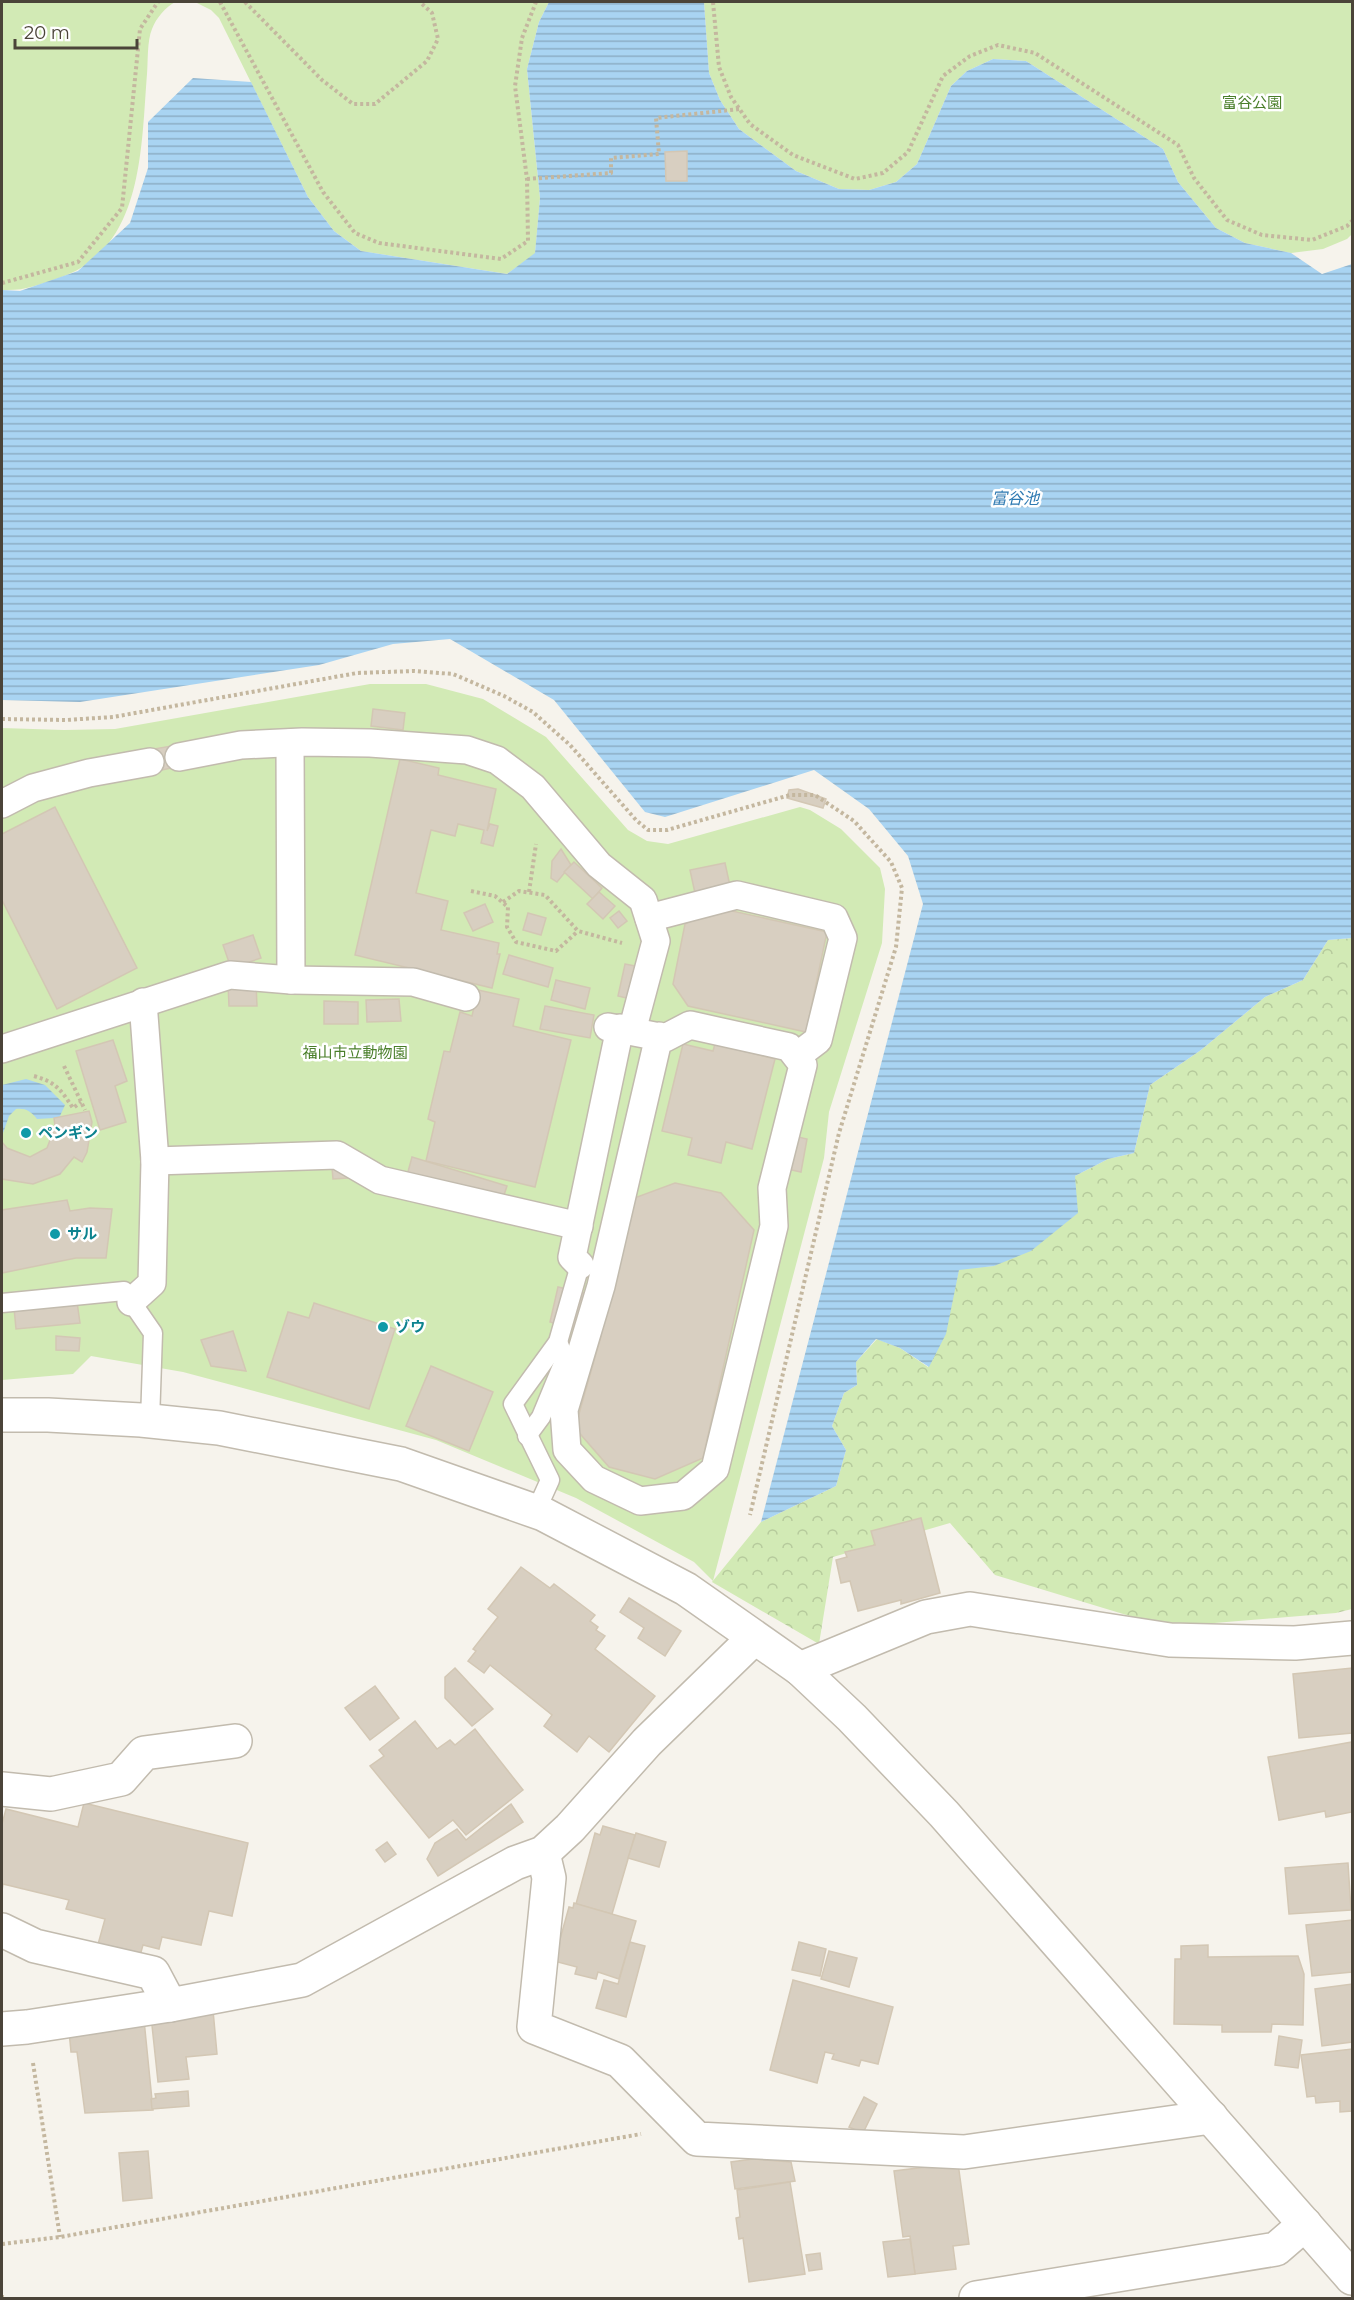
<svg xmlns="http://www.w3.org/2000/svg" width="1354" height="2300" font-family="Montserrat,'Noto Sans JP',sans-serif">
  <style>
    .forest { fill: url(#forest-crowns) }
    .park { fill: #d2eab5 }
    .water { fill: url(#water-rules) }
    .building { fill: #d8cfc1; stroke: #d3c7b4; stroke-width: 1.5 }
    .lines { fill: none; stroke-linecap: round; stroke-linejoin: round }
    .service-casing { stroke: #c2bbae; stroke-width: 21 }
    .pedestrian-casing { stroke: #c2bbae; stroke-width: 30 }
    .minor-casing { stroke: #c2bbae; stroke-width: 36 }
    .tertiary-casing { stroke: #c2bbae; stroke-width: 36 }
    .path { stroke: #c4b79f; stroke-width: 4; stroke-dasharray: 3 3; stroke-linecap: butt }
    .service { stroke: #fff; stroke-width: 18 }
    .pedestrian { stroke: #fff; stroke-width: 27 }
    .minor { stroke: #fff; stroke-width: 33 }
    .tertiary { stroke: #fff; stroke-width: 33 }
    .culture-dot { fill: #0f9aa8; stroke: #fff; stroke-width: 2 }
    .labels { text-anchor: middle; stroke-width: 5; stroke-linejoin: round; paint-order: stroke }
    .park-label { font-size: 15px; fill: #4a7f2a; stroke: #fff }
    .culture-label { font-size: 15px; font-weight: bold; fill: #0d838f; stroke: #fff; text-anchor: start }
    .water-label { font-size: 16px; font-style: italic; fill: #2e7ab2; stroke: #fff }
  </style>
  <defs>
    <pattern id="forest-crowns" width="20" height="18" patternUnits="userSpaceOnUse" patternTransform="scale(1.5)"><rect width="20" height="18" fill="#d2eab5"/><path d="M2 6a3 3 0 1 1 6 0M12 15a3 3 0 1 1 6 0" fill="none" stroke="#b6ca9c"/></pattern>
    <pattern id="water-rules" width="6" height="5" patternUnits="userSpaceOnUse" patternTransform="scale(1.5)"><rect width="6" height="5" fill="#a9d4f2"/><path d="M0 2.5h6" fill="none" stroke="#8caec5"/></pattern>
  </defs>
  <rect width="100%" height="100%" fill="#f6f3ec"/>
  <!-- forest -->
  <polygon class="forest" points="1352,938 1352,1609 1336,1613 1166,1627 995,1575 950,1523 833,1557 819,1644 712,1582 761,1522 836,1486 846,1450 832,1426 844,1393 857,1385 856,1362 877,1339 900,1348 928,1367 952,1300 959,1269 994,1266 1075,1176 1108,1159 1134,1153 1150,1085 1201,1050 1265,997 1303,980 1328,940"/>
  <!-- park -->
  <g class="park">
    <path d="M2,2H175C166,7 156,18 152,29C147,41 148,61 147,74C141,148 144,249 59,278C37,285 25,291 2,290Z"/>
    <polygon points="195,2 549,2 539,22 527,69 540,198 535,254 507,274 361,251 334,231 308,197 219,18 211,10"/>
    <polygon points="704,2 1352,2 1352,234 1347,239 1323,249 1291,253 1245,243 1216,228 1178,182 1163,149 1026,61 993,59 967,71 951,86 917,164 896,182 869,190 839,189 796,171 739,129 720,100 709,73"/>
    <polygon points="370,684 426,684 483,699 546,737 628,830 647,841 668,844 800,807 810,810 841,829 880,868 885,889 882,943 829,1112 824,1158 713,1581 694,1562 576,1498 436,1440 183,1372 91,1356 73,1374 2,1380 2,728 64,730 115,729"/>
  </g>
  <!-- water -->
  <g class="water">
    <polygon points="549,2 704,2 709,73 720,100 739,129 796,171 839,189 869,190 896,182 917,164 951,86 967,71 993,59 1026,61 1163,149 1178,182 1216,228 1245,243 1291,253 1322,274 1352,264 1352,938 1328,940 1303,980 1265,997 1201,1050 1150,1085 1134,1153 1108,1159 1075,1176 1078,1213 1031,1251 994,1266 959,1270 946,1334 929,1367 900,1348 876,1339 856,1362 857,1385 844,1393 832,1426 846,1450 836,1486 761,1522 923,904 908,856 869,809 814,770 665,817 645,812 554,700 450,639 393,644 319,665 80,702 2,700 2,290 20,291 78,271 130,223 148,168 148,122 193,78 251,82 308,197 334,231 361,251 507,274 535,253 540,198 527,69 539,22"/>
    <path d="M26,1079L45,1085L65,1105L55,1127L54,1118L37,1119C31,1111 25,1108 16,1109L9,1116L2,1136V1085Z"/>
  </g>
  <!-- building -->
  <g class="building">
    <polygon points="687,151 687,181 666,181 665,152"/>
    <polygon points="373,709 405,713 403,730 371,726"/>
    <polygon points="177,745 181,766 152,772 148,750"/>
    <polygon points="400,759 439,768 438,775 496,789 487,831 490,824 498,826 493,846 481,843 484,830 458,824 455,836 431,830 416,893 448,901 441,930 499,943 497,954 500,954 492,988 355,955"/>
    <polygon points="798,789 826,799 823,808 787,798 789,790"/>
    <polygon points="55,807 137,968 57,1009 2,900 2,834"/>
    <polygon points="561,849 571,865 557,882 551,878 552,861"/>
    <polygon points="574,862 602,888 593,899 564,872"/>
    <polygon points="725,863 730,886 695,893 690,870"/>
    <polygon points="599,892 615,906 603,919 587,904"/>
    <polygon points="485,904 493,922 473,931 464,913"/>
    <polygon points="714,907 827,932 806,1032 688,1006 673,984 685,924"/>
    <polygon points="619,911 627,921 618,928 610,918"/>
    <polygon points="528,913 546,918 541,935 523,930"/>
    <polygon points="253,935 261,958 231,968 223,945"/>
    <polygon points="509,955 553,968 548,987 503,974"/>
    <polygon points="625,964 646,968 639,1001 618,996"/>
    <polygon points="556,980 590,988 585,1009 551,1000"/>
    <polygon points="256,983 257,1006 229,1006 228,984"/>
    <polygon points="478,990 519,999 513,1026 571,1040 535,1187 426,1161 435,1122 428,1119 444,1051 450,1052 460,1012 472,1016"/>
    <polygon points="399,999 401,1021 367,1022 366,1000"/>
    <polygon points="324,1001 358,1002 358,1024 324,1024"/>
    <polygon points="545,1006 594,1015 590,1038 540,1029"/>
    <polygon points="113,1040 127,1081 115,1086 126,1122 100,1130 76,1051"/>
    <polygon points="683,1044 713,1051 715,1044 775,1059 752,1149 726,1142 721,1163 688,1155 692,1138 662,1131"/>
    <polygon points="89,1111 92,1122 87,1152 82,1162 74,1157 60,1174 33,1184 2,1179 2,1142 7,1148 30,1157 47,1148 55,1127 54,1118"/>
    <polygon points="785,1134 807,1139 801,1172 778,1167"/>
    <polygon points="412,1157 507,1186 500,1207 406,1179"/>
    <polygon points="332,1168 348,1168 348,1178 333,1179"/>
    <polygon points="675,1183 721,1193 754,1230 703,1458 655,1479 609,1467 575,1428 601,1336 550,1322 558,1287 609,1299 629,1200"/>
    <polygon points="67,1200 70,1211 90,1208 112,1209 106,1258 76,1258 2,1273 2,1210"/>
    <polygon points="77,1302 80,1323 16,1329 14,1308"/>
    <polygon points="314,1303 395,1329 369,1409 267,1377 288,1312 309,1318"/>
    <polygon points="233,1331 246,1371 211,1366 201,1340"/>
    <polygon points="56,1336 80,1338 79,1351 56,1350"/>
    <polygon points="431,1366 493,1392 469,1451 406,1426"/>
    <polygon points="921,1518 940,1593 901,1604 901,1600 858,1611 850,1581 841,1583 836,1560 847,1557 845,1552 875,1545 871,1531"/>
    <polygon points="521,1567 550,1588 554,1584 595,1615 590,1621 598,1627 596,1630 605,1636 595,1649 655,1696 609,1752 589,1736 577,1752 544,1726 552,1715 490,1665 484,1673 468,1661 476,1651 473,1649 498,1617 488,1609"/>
    <polygon points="629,1598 681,1631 665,1656 638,1638 644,1628 620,1612"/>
    <polygon points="455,1668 493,1709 472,1726 445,1698 445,1677"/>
    <polygon points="1352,1668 1352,1733 1299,1738 1293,1674"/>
    <polygon points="375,1686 399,1718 370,1740 345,1708"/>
    <polygon points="415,1721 437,1749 450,1740 455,1745 475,1729 523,1790 466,1835 453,1820 429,1838 370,1766 384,1756 379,1750"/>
    <polygon points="1352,1742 1352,1812 1326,1817 1325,1811 1279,1820 1268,1757"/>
    <polygon points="84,1803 248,1843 232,1916 209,1911 201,1945 162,1937 159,1949 143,1945 139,1959 97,1948 105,1919 66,1909 69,1900 3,1884 2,1891 2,1824 6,1809 78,1827"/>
    <polygon points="511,1804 523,1822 438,1876 427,1859 435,1843 457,1829 466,1840"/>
    <polygon points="603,1826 635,1835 612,1914 576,1904 595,1833 600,1835"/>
    <polygon points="636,1833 666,1842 659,1867 628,1858"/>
    <polygon points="387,1842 396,1854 385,1862 376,1850"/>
    <polygon points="1348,1863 1351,1910 1289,1914 1285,1868"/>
    <polygon points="574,1903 636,1921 619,1979 598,1972 596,1979 575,1974 577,1967 554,1961 569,1907 573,1908"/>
    <polygon points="1352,1920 1352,1972 1312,1976 1306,1925"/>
    <polygon points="630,1942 645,1946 626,2017 596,2008 604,1980 618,1984"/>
    <polygon points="799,1942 826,1949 820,1976 792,1970"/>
    <polygon points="1208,1945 1208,1957 1298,1956 1304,1974 1303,2025 1272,2024 1271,2032 1222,2032 1222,2025 1174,2024 1175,1959 1181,1959 1181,1946"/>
    <polygon points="829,1951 857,1958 849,1987 821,1979"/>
    <polygon points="793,1980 893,2007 878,2064 861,2060 859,2066 832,2059 834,2054 825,2052 817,2083 770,2070"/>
    <polygon points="1352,1984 1352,2042 1322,2046 1315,1989"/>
    <polygon points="213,2010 217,2054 186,2057 189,2079 158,2082 151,2016"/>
    <polygon points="144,2020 153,2110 85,2113 77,2052 71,2052 69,2031"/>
    <polygon points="1279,2036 1302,2040 1298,2068 1275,2065"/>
    <polygon points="1352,2049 1352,2111 1340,2112 1340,2101 1316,2103 1315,2096 1307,2097 1301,2055"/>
    <polygon points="188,2091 189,2106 152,2109 151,2099 156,2098 155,2094"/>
    <polygon points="864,2097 877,2104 863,2133 849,2127"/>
    <polygon points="148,2151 152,2198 123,2201 119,2153"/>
    <polygon points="753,2159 791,2162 795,2181 735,2189 731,2162"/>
    <polygon points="958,2163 969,2244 953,2246 956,2269 915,2274 910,2236 903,2237 894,2171"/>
    <polygon points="790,2182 805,2274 749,2282 743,2238 739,2239 736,2218 740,2217 737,2190"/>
    <polygon points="910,2239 915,2274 888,2277 883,2242"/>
    <polygon points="820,2253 822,2269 809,2271 806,2255"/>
  </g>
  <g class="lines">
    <!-- service casing -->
    <g class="service-casing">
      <g id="service">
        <polyline points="2,1303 124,1291 153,1333 150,1421"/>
        <polyline points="527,1436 541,1417 565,1359 558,1342"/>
        <polyline points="536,1511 550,1480 513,1404 558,1342 580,1265"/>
      </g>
    </g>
    <!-- pedestrian casing -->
    <g class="pedestrian-casing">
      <g id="pedestrian">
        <polyline points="290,743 291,980"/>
        <polyline points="179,757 241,745 302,742 370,743 467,750 497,760 533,787 599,865 643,900 656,941 632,1031"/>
        <polyline points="2,804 33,788 89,773 150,762"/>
        <polyline points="649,918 737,895 834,918 843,938 818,1040 797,1056"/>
        <polyline points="608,1027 665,1038 690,1025 789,1047 803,1065 772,1188 774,1226 715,1469 683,1496 640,1501 594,1479 567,1450 564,1410 601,1286 659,1036"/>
        <polyline points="2,1049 230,975 291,980 413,982 466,997"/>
        <polyline points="155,1161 337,1155 380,1180 579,1226"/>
        <polyline points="580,1265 572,1257 620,1028"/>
        <polyline points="131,1302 152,1283 155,1161 143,1002"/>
      </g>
    </g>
    <!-- minor casing -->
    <g class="minor-casing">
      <g id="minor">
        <polyline points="800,1669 926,1617 970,1609 1170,1640 1295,1643 1352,1638"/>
        <polyline points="2,1789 51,1794 121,1779 144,1753 235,1741"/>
        <polyline points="543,1853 549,1878 534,2027 620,2061 697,2139 964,2152 1211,2117"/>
        <polyline points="2,1930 35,1946 153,1973 170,2005"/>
        <polyline points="2,2029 27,2027 170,2005 302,1980 515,1863 543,1853 570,1828 647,1742 754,1638"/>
        <polyline points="976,2298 1276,2249 1305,2224"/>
      </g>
    </g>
    <!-- tertiary casing -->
    <g class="tertiary-casing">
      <polyline id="tertiary" points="2,1415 48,1415 141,1420 219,1428 401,1464 543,1514 686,1589 800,1669 852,1718 944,1814 1352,2278"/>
    </g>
    <!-- path -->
    <g class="path">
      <polyline points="220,2 323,192 355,233 379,243 501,259 528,241 527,179 515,86 522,38 536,2"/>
      <polyline points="245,2 322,80 353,104 375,104 427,61 438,39 432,13 420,2"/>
      <polyline points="713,2 719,67 731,97 750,124 793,155 855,179 883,173 908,152 943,76 970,56 998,45 1035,53 1178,145 1194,178 1227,220 1262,235 1312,240 1347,226 1352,221"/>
      <polyline points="527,179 611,173 611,158 659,154 656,118 740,109"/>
      <polyline points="2,283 78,262 122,208 140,29 158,2"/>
      <polyline points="2,719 66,720 113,717 357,673 414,671 453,674 504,696 533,712 570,745 636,820 648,830 667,830 790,795 815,795 854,821 891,862 902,888 896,947 839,1133 750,1515"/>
      <polyline points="471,891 495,896 508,907 507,927 516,942 556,951 578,931"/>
      <polyline points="529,892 536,844"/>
      <polyline points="503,902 519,891 545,895 578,931 622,943"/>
      <polyline points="64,1066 85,1110"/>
      <path d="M34,1076C56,1082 61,1090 73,1108L81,1102"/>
      <polyline points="33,2063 60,2237"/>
      <polyline points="2,2244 60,2237 641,2134"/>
      <polyline points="2,2295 2,2298"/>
    </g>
    <!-- service -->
    <use href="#service" class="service"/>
    <!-- pedestrian -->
    <use href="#pedestrian" class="pedestrian"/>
    <!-- minor -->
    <use href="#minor" class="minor"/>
    <!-- tertiary -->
    <use href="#tertiary" class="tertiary"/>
  </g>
  <!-- markers -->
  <g class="culture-dot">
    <circle cx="26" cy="1133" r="6"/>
    <circle cx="55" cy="1234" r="6"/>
    <circle cx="383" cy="1327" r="6"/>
  </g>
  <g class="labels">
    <!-- park labels -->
    <g class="park-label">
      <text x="1252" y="108">富谷公園</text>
      <text x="355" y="1058">福山市立動物園</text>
    </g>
    <!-- culture labels -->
    <g class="culture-label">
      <text x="38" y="1138">ペンギン</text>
      <text x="67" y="1239">サル</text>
      <text x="395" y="1332">ゾウ</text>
    </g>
    <!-- water labels -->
    <g class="water-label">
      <text x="1015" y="504">富谷池</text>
    </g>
  </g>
  <!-- border -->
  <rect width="1354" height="2300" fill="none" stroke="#4b4439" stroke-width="6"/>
  <!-- scale -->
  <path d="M15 39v9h122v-9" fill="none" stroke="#4b4439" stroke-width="3"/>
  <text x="24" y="39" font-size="18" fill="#4b4439" stroke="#ffffff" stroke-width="4.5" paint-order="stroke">20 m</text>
</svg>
